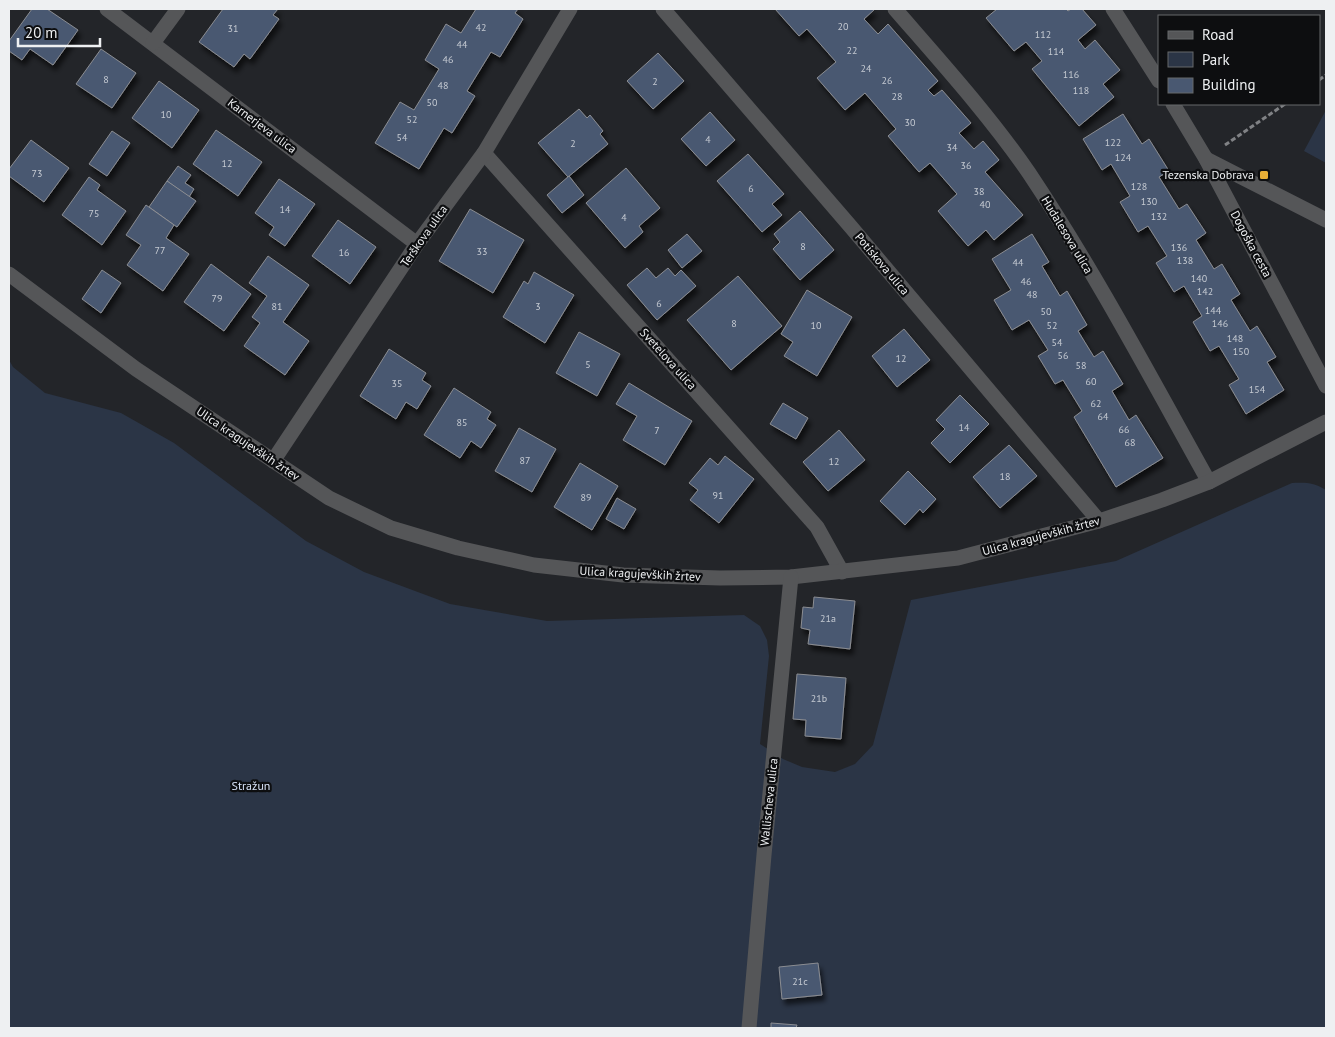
<svg xmlns="http://www.w3.org/2000/svg" width="1335" height="1037" font-family="'PT Sans',sans-serif">
  <style>
    .green { fill: #2b3546 }
    .building { fill: #495871; stroke: #8b8d92; filter: url(#shadow) }
    .lines { fill: none; stroke-linecap: round; stroke-linejoin: round }
    .path { stroke: #808285; stroke-width: 3; stroke-dasharray: 5 2.5; stroke-linecap: butt }
    .minor { stroke: #555658; stroke-width: 15 }
    .tertiary { stroke: #555658; stroke-width: 15 }
    .poi-dot { fill: #e6ad36; stroke: #0d0e10; stroke-width: 2 }
    .labels { text-anchor: middle; stroke-width: 4.5; stroke-linejoin: round; paint-order: stroke }
    .number-label { font-size: 10px; fill: #c5cad2 }
    .street-label { font-size: 12px; fill: #eef0f2; stroke: #0d0e10 }
    .poi-label { font-size: 12px; fill: #eef0f2; stroke: #0d0e10; text-anchor: end }
    .park-label { font-size: 12px; fill: #d9e4f8; stroke: #0d0e10 }
  </style>
  <defs>
    <filter id="shadow"><feDropShadow dx="3" dy="5.5" stdDeviation="2.5" flood-color="#0009"/></filter>
  </defs>
  <rect width="100%" height="100%" fill="#232529"/>
  <!-- green -->
  <g class="green">
    <polygon points="1326,110 1326,163 1304,151"/>
    <path d="M9,360L13,367L45,393L121,413L174,443L306,541L364,572L450,604L547,621L744,615L760,626L767,640L769,656L760,744L783,759L802,767L835,772L855,764L873,745L911,600L1116,561L1292,483C1306,482 1315,483 1326,490V1028H9Z"/>
  </g>
  <!-- building -->
  <g class="building">
    <polygon points="32,9 47,9 78,30 53,65 30,49 22,60 9,51 9,41"/>
    <polygon points="223,9 278,9 273,15 279,19 250,59 244,54 234,67 199,42"/>
    <polygon points="476,9 518,9 515,13 523,19 500,57 491,52 467,91 475,96 452,133 444,128 419,169 375,143 400,102 414,110 439,69 425,60 446,24 461,33"/>
    <polygon points="775,9 873,9 874,10 864,19 878,34 888,24 938,81 928,90 934,96 942,90 971,123 959,133 974,149 983,141 999,160 985,172 1023,215 994,240 986,230 968,246 938,211 957,194 930,163 919,172 888,136 896,129 865,93 845,110 817,78 836,62 807,29 799,36"/>
    <polygon points="997,9 1066,9 1068,11 1071,9 1082,9 1096,25 1078,40 1085,49 1095,40 1120,70 1103,84 1114,97 1079,126 1032,69 1042,61 1026,42 1014,51 986,18"/>
    <polygon points="101,49 136,73 112,108 76,84"/>
    <polygon points="658,53 684,81 653,109 627,81"/>
    <polygon points="159,81 199,110 172,148 132,118"/>
    <polygon points="579,109 587,118 590,115 603,131 600,134 608,144 568,177 538,143"/>
    <polygon points="710,112 735,140 706,166 681,139"/>
    <polygon points="1123,114 1142,144 1149,139 1169,171 1159,177 1179,209 1187,204 1206,233 1196,240 1214,269 1222,264 1240,294 1231,300 1250,331 1257,326 1276,357 1267,362 1284,390 1246,414 1229,385 1239,379 1219,346 1210,351 1193,322 1202,316 1184,286 1174,292 1156,263 1167,256 1148,226 1138,232 1120,202 1130,196 1111,164 1102,170 1083,139"/>
    <polygon points="216,130 262,162 238,196 193,164"/>
    <polygon points="112,131 130,143 107,176 89,164"/>
    <polygon points="31,140 69,168 44,202 9,176 9,169"/>
    <polygon points="748,154 784,194 772,204 782,215 762,232 717,181"/>
    <polygon points="178,166 191,175 185,183 194,189 189,197 167,181"/>
    <polygon points="626,168 660,208 639,226 643,232 625,248 586,203"/>
    <polygon points="569,176 584,195 562,213 547,195"/>
    <polygon points="89,177 100,185 97,190 126,211 102,245 62,215"/>
    <polygon points="279,179 315,204 285,246 269,235 274,227 255,213"/>
    <polygon points="167,181 196,201 177,227 149,207"/>
    <polygon points="146,205 174,225 166,238 189,254 163,291 127,265 141,245 126,235"/>
    <polygon points="470,209 524,240 493,293 439,261"/>
    <polygon points="800,211 834,250 800,280 773,249 780,242 774,234"/>
    <polygon points="338,220 376,247 350,284 312,256"/>
    <polygon points="687,234 702,251 682,268 668,250"/>
    <polygon points="1032,234 1049,262 1042,266 1060,296 1067,291 1087,325 1078,331 1094,357 1103,351 1123,384 1112,391 1129,420 1136,415 1163,458 1116,487 1074,417 1082,411 1063,380 1055,384 1038,356 1048,350 1029,320 1012,330 994,300 1011,290 992,259"/>
    <polygon points="268,256 309,285 283,322 309,341 285,375 244,346 260,323 252,317 267,296 249,283"/>
    <polygon points="211,264 251,294 224,331 184,302"/>
    <polygon points="647,268 656,278 668,268 675,276 681,270 696,286 657,320 627,285"/>
    <polygon points="102,270 121,283 101,313 82,299"/>
    <polygon points="534,272 574,295 545,343 503,317 524,281 528,284"/>
    <polygon points="738,276 782,326 731,370 687,320"/>
    <polygon points="807,290 852,317 817,376 784,356 793,342 781,334"/>
    <polygon points="904,329 930,360 897,387 872,356"/>
    <polygon points="579,332 620,354 597,396 556,373"/>
    <polygon points="389,349 426,373 422,380 431,386 417,409 406,402 396,419 360,396"/>
    <polygon points="629,383 692,421 665,465 623,440 637,416 616,404"/>
    <polygon points="454,388 491,412 487,419 496,425 481,448 471,441 460,458 424,435"/>
    <polygon points="960,395 989,424 950,463 931,443 945,429 936,420"/>
    <polygon points="783,403 808,418 796,439 770,424"/>
    <polygon points="519,428 556,449 532,492 495,471"/>
    <polygon points="839,430 865,460 828,491 803,462"/>
    <polygon points="1009,445 1037,476 1000,508 973,477"/>
    <polygon points="725,456 754,479 719,523 690,500 698,490 689,483 710,458 718,465"/>
    <polygon points="580,463 618,486 592,530 554,507"/>
    <polygon points="908,471 936,499 923,513 920,509 905,525 880,501"/>
    <polygon points="617,498 636,509 624,529 606,519"/>
    <polygon points="814,597 855,601 850,649 808,644 810,630 801,628 803,607 813,608"/>
    <polygon points="797,674 846,678 841,739 805,736 806,720 793,719"/>
    <polygon points="818,963 822,995 782,999 779,967"/>
    <polygon points="771,1023 797,1025 796,1028 771,1028"/>
  </g>
  <g class="lines">
    <!-- path -->
    <g class="path">
      <polyline points="1319,80 1326,75"/>
      <polyline points="1225,145 1285,104"/>
    </g>
    <!-- minor -->
    <g class="minor">
      <polyline points="107,9 417,244"/>
      <polyline points="663,9 851,227 1099,521"/>
      <path d="M895,9C941,62 989,115 1029,173C1095,272 1151,378 1209,482"/>
      <polyline points="153,43 178,9"/>
      <polyline points="484,153 817,527 842,572"/>
      <polyline points="1206,159 1326,220"/>
      <polyline points="9,274 136,369 329,498 391,528 458,548 534,565 623,575 720,578 791,577 958,558 1099,521 1162,500 1209,482 1326,422"/>
      <polyline points="273,461 417,244 484,153 570,9"/>
      <polyline points="749,1028 764,855 791,577"/>
    </g>
    <!-- tertiary -->
    <g class="tertiary">
      <polyline points="1113,9 1159,81"/>
      <polyline points="1173,104 1206,159 1326,386"/>
    </g>
  </g>
  <!-- markers -->
  <rect class="poi-dot" x="1259" y="170" width="10" height="10" rx="2.5"/>
  <g class="labels">
    <!-- number labels -->
    <g class="number-label">
      <text x="843" y="30">20</text>
      <text x="481" y="31">42</text>
      <text x="233" y="32">31</text>
      <text x="1043" y="38">112</text>
      <text x="462" y="48">44</text>
      <text x="852" y="54">22</text>
      <text x="1056" y="55">114</text>
      <text x="448" y="63">46</text>
      <text x="866" y="72">24</text>
      <text x="1071" y="78">116</text>
      <text x="106" y="83">8</text>
      <text x="887" y="84">26</text>
      <text x="655" y="85">2</text>
      <text x="443" y="89">48</text>
      <text x="1081" y="94">118</text>
      <text x="897" y="100">28</text>
      <text x="432" y="106">50</text>
      <text x="166" y="118">10</text>
      <text x="412" y="123">52</text>
      <text x="910" y="126">30</text>
      <text x="402" y="141">54</text>
      <text x="708" y="143">4</text>
      <text x="1113" y="146">122</text>
      <text x="573" y="147">2</text>
      <text x="952" y="151">34</text>
      <text x="1123" y="161">124</text>
      <text x="227" y="167">12</text>
      <text x="966" y="169">36</text>
      <text x="37" y="177">73</text>
      <text x="1139" y="190">128</text>
      <text x="751" y="192">6</text>
      <text x="979" y="195">38</text>
      <text x="1149" y="205">130</text>
      <text x="985" y="208">40</text>
      <text x="285" y="213">14</text>
      <text x="94" y="217">75</text>
      <text x="1159" y="220">132</text>
      <text x="624" y="221">4</text>
      <text x="803" y="250">8</text>
      <text x="1179" y="251">136</text>
      <text x="160" y="254">77</text>
      <text x="482" y="255">33</text>
      <text x="344" y="256">16</text>
      <text x="1185" y="264">138</text>
      <text x="1018" y="266">44</text>
      <text x="1199" y="282">140</text>
      <text x="1026" y="285">46</text>
      <text x="1205" y="295">142</text>
      <text x="1032" y="298">48</text>
      <text x="217" y="302">79</text>
      <text x="659" y="307">6</text>
      <text x="277" y="310">81</text>
      <text x="538" y="310">3</text>
      <text x="1213" y="314">144</text>
      <text x="1046" y="315">50</text>
      <text x="734" y="327">8</text>
      <text x="1220" y="327">146</text>
      <text x="816" y="329">10</text>
      <text x="1052" y="329">52</text>
      <text x="1235" y="342">148</text>
      <text x="1057" y="346">54</text>
      <text x="1241" y="355">150</text>
      <text x="1063" y="359">56</text>
      <text x="901" y="362">12</text>
      <text x="588" y="368">5</text>
      <text x="1081" y="369">58</text>
      <text x="1091" y="385">60</text>
      <text x="397" y="387">35</text>
      <text x="1257" y="393">154</text>
      <text x="1096" y="407">62</text>
      <text x="1103" y="420">64</text>
      <text x="462" y="426">85</text>
      <text x="964" y="431">14</text>
      <text x="1124" y="433">66</text>
      <text x="657" y="434">7</text>
      <text x="1130" y="446">68</text>
      <text x="525" y="464">87</text>
      <text x="834" y="465">12</text>
      <text x="1005" y="480">18</text>
      <text x="718" y="499">91</text>
      <text x="586" y="501">89</text>
      <text x="828" y="622">21a</text>
      <text x="819" y="702">21b</text>
      <text x="800" y="985">21c</text>
    </g>
    <!-- street labels -->
    <g class="street-label">
      <text transform="translate(262 126) rotate(37)" y="4">Karnerjeva ulica</text>
      <text transform="translate(1067 235) rotate(59)" y="4">Hudalesova ulica</text>
      <text transform="translate(424 236) rotate(-55)" y="4">Terškova ulica</text>
      <text transform="translate(1251 244) rotate(62)" y="4">Dogoška cesta</text>
      <text transform="translate(882 264) rotate(50)" y="4">Potiskova ulica</text>
      <text transform="translate(668 359) rotate(48)" y="4">Svetelova ulica</text>
      <text transform="translate(248 444) rotate(34)" y="4">Ulica kragujevških žrtev</text>
      <text transform="translate(1041 536) rotate(-15)" y="4">Ulica kragujevških žrtev</text>
      <text transform="translate(640 574) rotate(3)" y="4">Ulica kragujevških žrtev</text>
      <text transform="translate(769 802) rotate(-84)" y="4">Wallischeva ulica</text>
    </g>
    <!-- poi labels -->
    <g class="poi-label">
      <text x="1254" y="179">Tezenska Dobrava</text>
    </g>
    <!-- park labels -->
    <g class="park-label">
      <text x="251" y="790">Stražun</text>
    </g>
  </g>
  <!-- border -->
  <rect width="1335" height="1037" fill="none" stroke="#eef0f2" stroke-width="20"/>
  <!-- legend -->
  <rect x="1158" y="15" width="162" height="90" fill="#0d0e10" stroke="#67686a"/>
  <rect x="1168" y="31" width="25" height="8" fill="#555658" stroke="#67686a"/>
  <text x="1202" y="40" font-size="15" fill="#eef0f2">Road</text>
  <rect x="1168" y="52" width="25" height="15" fill="#2b3546" stroke="#67686a"/>
  <text x="1202" y="65" font-size="15" fill="#eef0f2">Park</text>
  <rect x="1168" y="78" width="25" height="15" fill="#495871" stroke="#67686a"/>
  <text x="1202" y="90" font-size="15" fill="#eef0f2">Building</text>
  <!-- scale -->
  <path d="M18 38v8h82v-8" fill="none" stroke="#eef0f2" stroke-width="2.5"/>
  <text x="25" y="38" font-size="15" fill="#eef0f2" stroke="#0d0e10" stroke-width="4" paint-order="stroke">20 m</text>
</svg>
